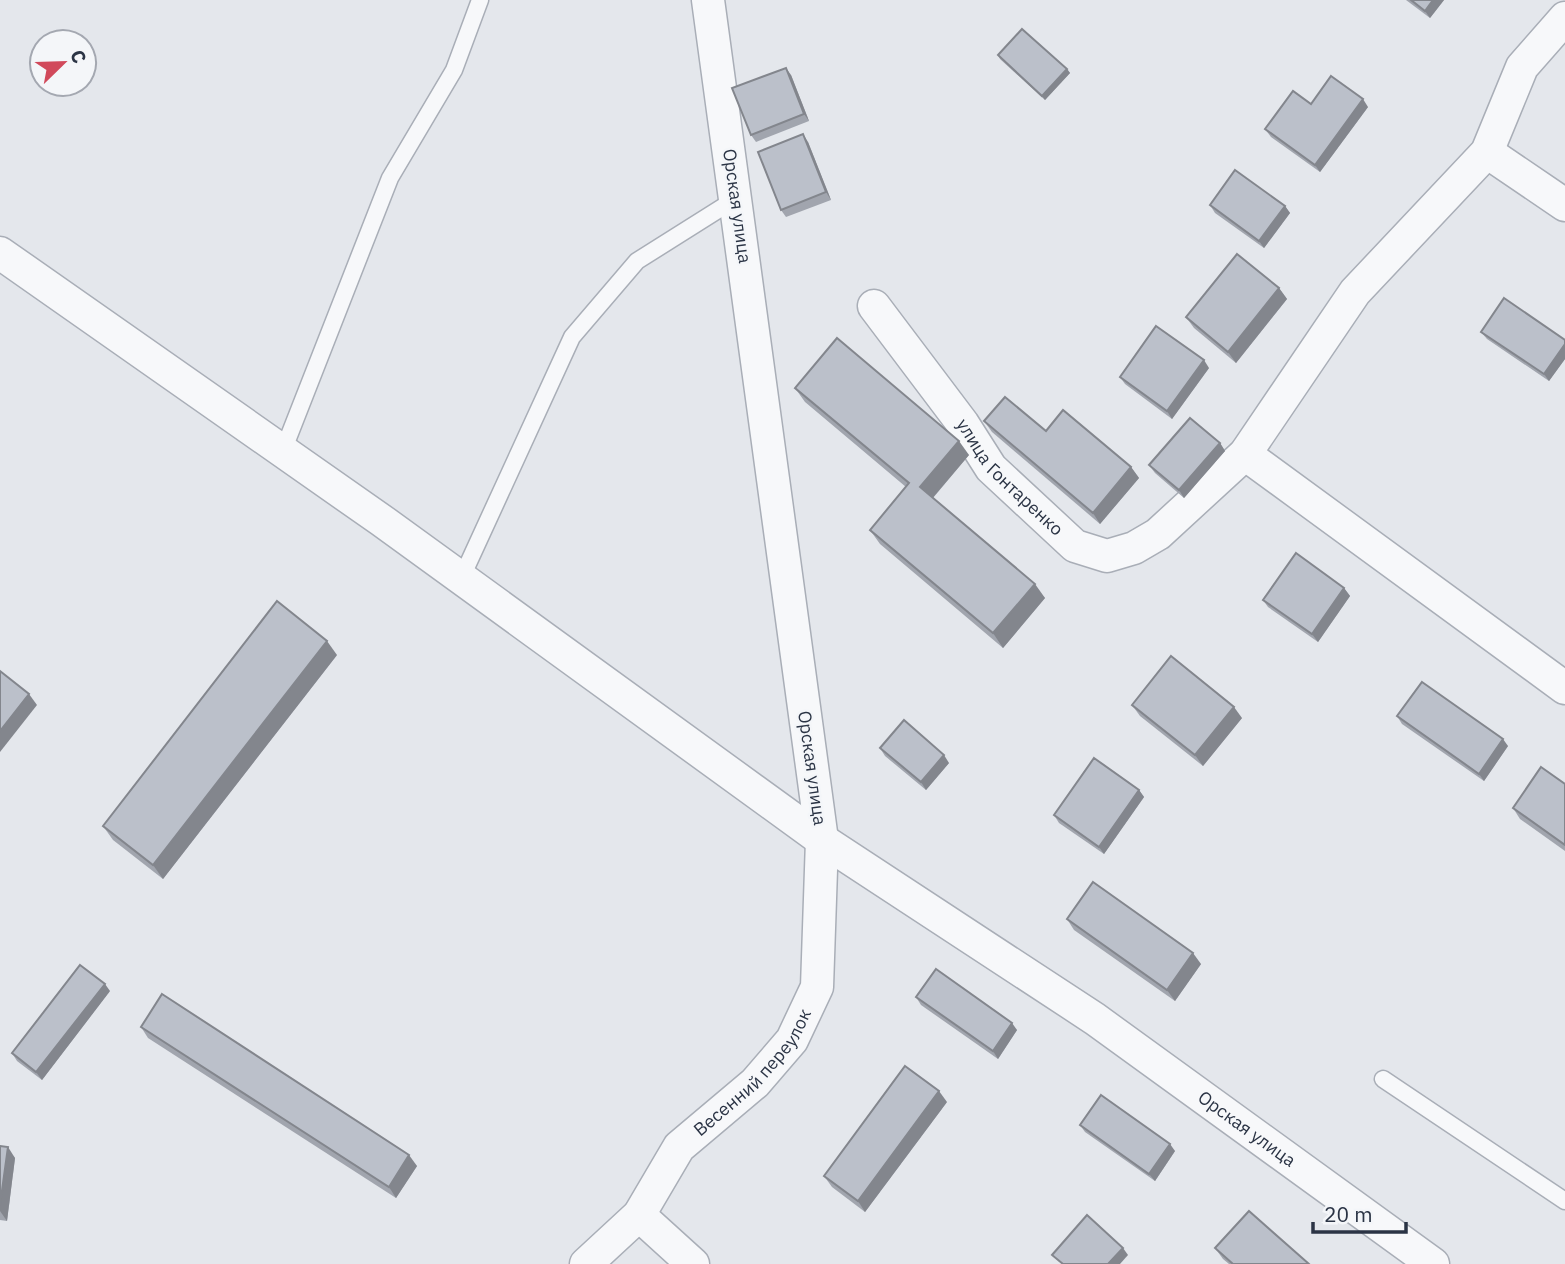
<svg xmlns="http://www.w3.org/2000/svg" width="1565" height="1264" font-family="'IBM Plex Sans',sans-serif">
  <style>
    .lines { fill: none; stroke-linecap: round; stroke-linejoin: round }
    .lane-casing { stroke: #a9aeb7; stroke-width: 19 }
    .street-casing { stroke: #a9aeb7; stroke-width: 35 }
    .lane { stroke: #f7f8fa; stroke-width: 16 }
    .street { stroke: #f7f8fa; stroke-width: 32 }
    .wall { fill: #a1a5ae }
    .shaded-wall { fill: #83868d }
    .building { fill: #bbc0ca; stroke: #83868d; stroke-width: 2 }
    .labels { text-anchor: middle; stroke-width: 5; stroke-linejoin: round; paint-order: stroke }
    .street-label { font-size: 18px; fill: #2b3445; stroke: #f4f6f9 }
  </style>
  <rect width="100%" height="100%" fill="#e4e7ec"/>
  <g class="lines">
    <!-- lane casing -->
    <g class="lane-casing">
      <g id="lane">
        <polyline points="283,451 390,178 454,70 480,0"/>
        <polyline points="461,579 572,337 637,261 737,198"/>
        <polyline points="1383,1079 1565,1201"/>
      </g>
    </g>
    <!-- street casing -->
    <g class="street-casing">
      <g id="street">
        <polyline points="1487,152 1565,205"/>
        <path id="s1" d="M0,253L381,520L822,840L1095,1019L1433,1264"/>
        <path id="s2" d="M874,306L963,424L991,468L1075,546L1107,556L1134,548L1158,534L1245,454L1355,292L1487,152L1522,67L1565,18"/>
        <polyline points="1245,454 1565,688"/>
        <polyline points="639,1215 693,1264"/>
        <path id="s3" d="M586,1264L639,1215L679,1147L755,1083L792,1040L817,987L822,840L708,0"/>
      </g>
    </g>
    <!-- lane -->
    <use href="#lane" class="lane"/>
    <!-- street -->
    <use href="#street" class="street"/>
  </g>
  <!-- wall -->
  <g class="wall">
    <polygon points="1406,0 1444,0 1430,18"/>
    <polygon points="998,55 1067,69 1070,73 1045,100 1000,59"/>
    <polygon points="791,75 809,121 756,142 751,135"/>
    <polygon points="1311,104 1368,107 1320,172 1271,137 1265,129"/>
    <polygon points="808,142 831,200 786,217 781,210"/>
    <polygon points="1210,205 1285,206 1290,213 1264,248 1215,213"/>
    <polygon points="1279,288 1287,299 1236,363 1194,328 1186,317"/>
    <polygon points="1481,332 1565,340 1565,359 1549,381 1487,339"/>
    <polygon points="1209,368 1172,419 1125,384 1120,377"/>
    <polygon points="795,388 969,455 933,498 1045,598 1003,648 880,544 870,530 906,487 805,402"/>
    <polygon points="984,421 1046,431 1131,467 1139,478 1100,524 992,432"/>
    <polygon points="1220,443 1225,451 1184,498 1155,473 1149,465"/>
    <polygon points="1344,588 1350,596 1318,642 1268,607 1263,600"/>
    <polygon points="337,655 163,879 113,840 103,826"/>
    <polygon points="1132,705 1242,718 1203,766 1140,716"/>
    <polygon points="1397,716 1508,746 1484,781 1402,724"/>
    <polygon points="880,748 949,763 926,790 885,756"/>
    <polygon points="1565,784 1565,851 1520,819 1513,808"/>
    <polygon points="1139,790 1144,797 1104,854 1059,823 1054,815"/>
    <polygon points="1067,919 1201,964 1175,1001 1074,930"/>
    <polygon points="110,991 42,1080 17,1061 12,1053"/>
    <polygon points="916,997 1017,1030 998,1059 921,1005"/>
    <polygon points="141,1027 417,1166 396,1198 148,1038"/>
    <polygon points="947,1102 865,1212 832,1187 824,1176"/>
    <polygon points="1080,1125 1175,1151 1155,1181 1085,1132"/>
    <polygon points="0,1146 15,1158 7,1221 0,1220"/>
    <polygon points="1215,1248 1309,1264 1229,1264 1223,1259"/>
  </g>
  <!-- shaded-wall -->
  <g class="shaded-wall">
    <polygon points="1433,0 1444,0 1430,18 1425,11"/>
    <polygon points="786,68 791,75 809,121 804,114"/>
    <polygon points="1067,69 1070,73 1045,100 1042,96"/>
    <polygon points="1363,99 1368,107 1320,172 1315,165"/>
    <polygon points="803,134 808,142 831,200 826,192"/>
    <polygon points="1285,206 1290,213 1264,248 1259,241"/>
    <polygon points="1279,288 1287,299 1236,363 1228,352"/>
    <polygon points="1565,344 1565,359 1549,381 1544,374"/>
    <polygon points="1204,360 1209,368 1172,419 1167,411"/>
    <polygon points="959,441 969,455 930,501 920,487"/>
    <polygon points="1220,443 1225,451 1184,498 1179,490"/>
    <polygon points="1131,467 1139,478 1100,524 1093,513"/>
    <polygon points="1035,584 1045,598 1003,648 993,633"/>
    <polygon points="1344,588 1350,596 1318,642 1312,634"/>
    <polygon points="327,641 337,655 163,879 153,865"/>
    <polygon points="29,694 37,705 0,752 0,731"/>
    <polygon points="1234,707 1242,718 1203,766 1195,755"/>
    <polygon points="1503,739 1508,746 1484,781 1479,774"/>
    <polygon points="944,755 949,763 926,790 921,782"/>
    <polygon points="1139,790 1144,797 1104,854 1099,847"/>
    <polygon points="1193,953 1201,964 1175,1001 1167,990"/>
    <polygon points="105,984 110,991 42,1080 36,1072"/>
    <polygon points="1012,1023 1017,1030 998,1059 993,1051"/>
    <polygon points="939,1091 947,1102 865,1212 858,1201"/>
    <polygon points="1170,1144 1175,1151 1155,1181 1149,1174"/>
    <polygon points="8,1147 15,1158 7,1221 0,1211 0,1205"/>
    <polygon points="409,1155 417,1166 396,1198 389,1187"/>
    <polygon points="1123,1248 1128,1255 1120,1264 1108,1264"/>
  </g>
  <!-- building -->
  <g class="building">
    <polygon points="1411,0 1433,0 1425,11"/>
    <polygon points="1022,29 1067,69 1042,96 998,55"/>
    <polygon points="786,68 804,114 751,135 732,88"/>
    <polygon points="1331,76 1363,99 1315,165 1265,129 1293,91 1311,104"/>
    <polygon points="803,134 826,192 781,210 758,152"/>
    <polygon points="1235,170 1285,206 1259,241 1210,205"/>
    <polygon points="1237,254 1279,288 1228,352 1186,317"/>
    <polygon points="1504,298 1565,340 1565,344 1544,374 1481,332"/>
    <polygon points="1156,326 1204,360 1167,411 1120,377"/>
    <polygon points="837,338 959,441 920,487 1035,584 993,633 870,530 909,483 795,388"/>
    <polygon points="1005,397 1046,431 1063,410 1131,467 1093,513 984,421"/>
    <polygon points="1190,418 1220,443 1179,490 1149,465"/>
    <polygon points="1296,553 1344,588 1312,634 1263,600"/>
    <polygon points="277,601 327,641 153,865 103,826"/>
    <polygon points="1171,656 1234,707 1195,755 1132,705"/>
    <polygon points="0,671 29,694 0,731"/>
    <polygon points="1422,682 1503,739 1479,774 1397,716"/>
    <polygon points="904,720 944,755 921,782 880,748"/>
    <polygon points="1094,758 1139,790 1099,847 1054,815"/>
    <polygon points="1541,767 1565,784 1565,845 1513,808"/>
    <polygon points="1093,882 1193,953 1167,990 1067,919"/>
    <polygon points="80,965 105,984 36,1072 12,1053"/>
    <polygon points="936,969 1012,1023 993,1051 916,997"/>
    <polygon points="162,994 409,1155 389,1187 141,1027"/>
    <polygon points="905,1066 939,1091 858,1201 824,1176"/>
    <polygon points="1101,1095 1170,1144 1149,1174 1080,1125"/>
    <polygon points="0,1146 8,1147 0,1205"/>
    <polygon points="1249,1211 1309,1264 1233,1264 1215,1248"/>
    <polygon points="1087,1215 1123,1248 1108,1264 1063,1264 1052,1255"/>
  </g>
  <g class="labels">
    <!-- street labels -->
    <g class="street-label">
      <text transform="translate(737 206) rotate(82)" y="6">Орская улица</text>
      <text dy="6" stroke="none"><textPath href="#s2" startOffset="219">улица Гонтаренко</textPath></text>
      <text transform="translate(812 768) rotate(82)" y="6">Орская улица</text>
      <text dy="6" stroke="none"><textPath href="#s3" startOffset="257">Весенний переулок</textPath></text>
      <text dy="6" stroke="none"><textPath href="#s1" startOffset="1524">Орская улица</textPath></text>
    </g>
  </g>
  <!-- north arrow -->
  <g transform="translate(63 63) rotate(67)"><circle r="33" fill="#f4f6f9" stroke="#a4a8b1" stroke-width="2"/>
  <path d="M0-5L12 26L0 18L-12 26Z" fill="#d1495b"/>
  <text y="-10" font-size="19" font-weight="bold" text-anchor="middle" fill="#2b3445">С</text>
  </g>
  <!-- scale -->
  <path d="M1313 1222v10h93v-10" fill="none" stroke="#2b3445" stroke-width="3.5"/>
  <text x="1324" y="1222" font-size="21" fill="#2b3445" stroke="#f4f6f9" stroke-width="5" paint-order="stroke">20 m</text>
</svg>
